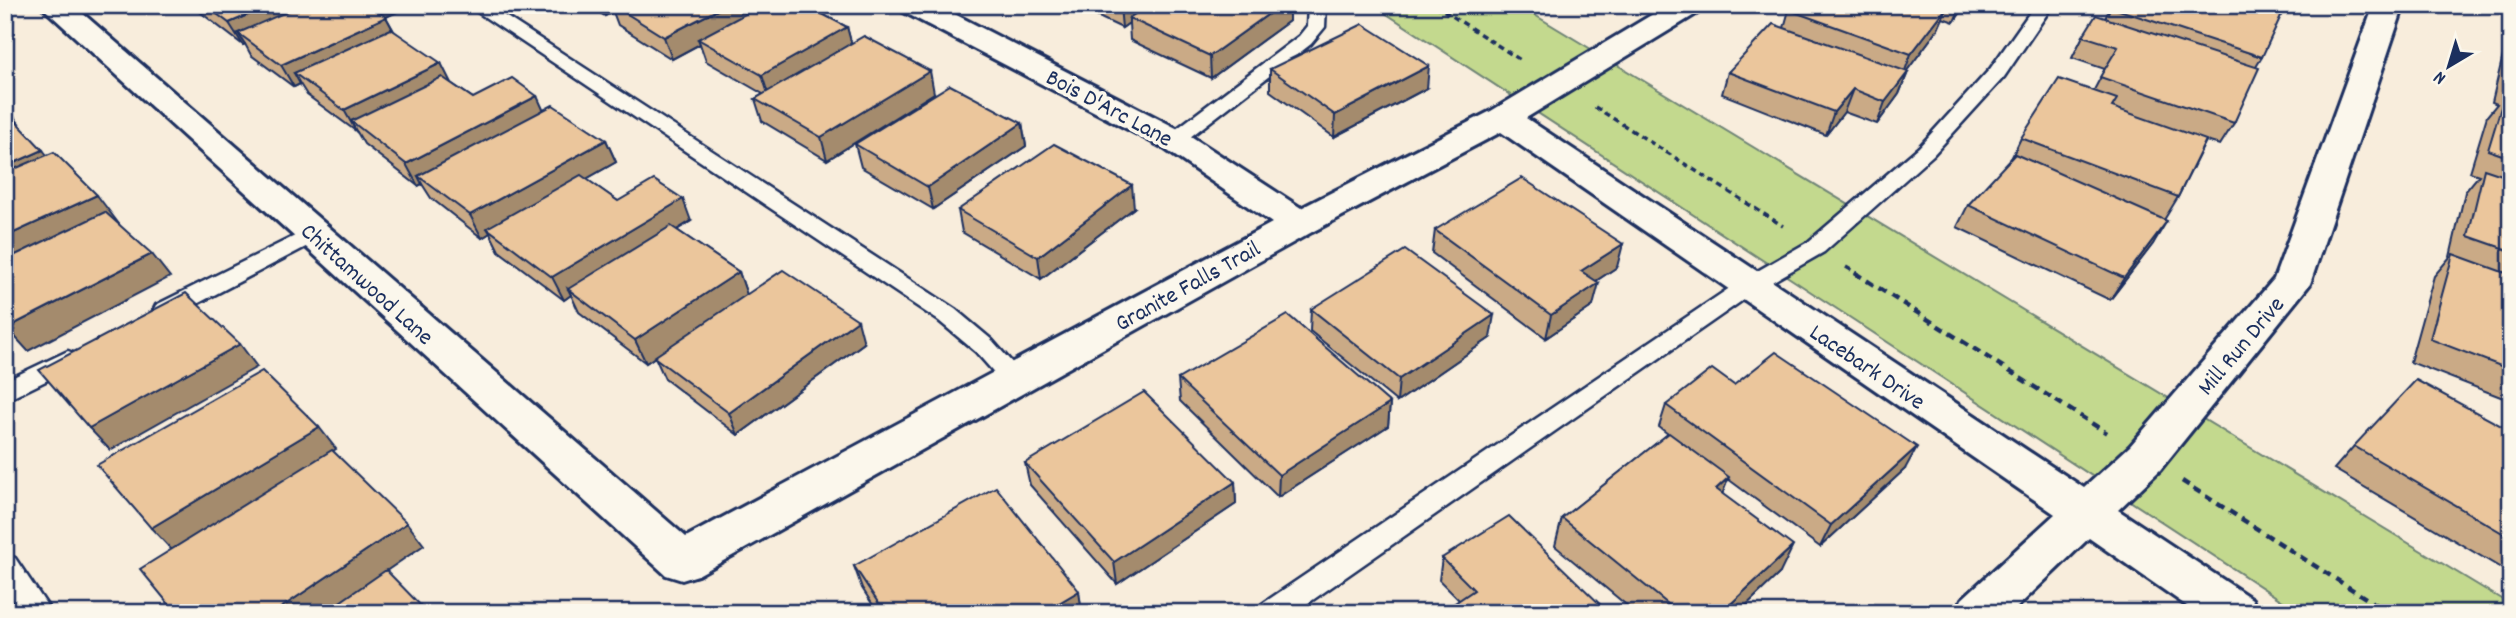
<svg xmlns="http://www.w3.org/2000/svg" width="2516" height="618" font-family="Dekko,sans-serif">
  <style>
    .green { fill: #c3d98e; stroke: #6f8476; stroke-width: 2 }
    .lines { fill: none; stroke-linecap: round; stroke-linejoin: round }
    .lane-casing { stroke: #1b2f5e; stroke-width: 5 }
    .street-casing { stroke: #1b2f5e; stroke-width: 6 }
    .path-far1 { stroke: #1b2f5e; stroke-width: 3.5; stroke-dasharray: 6 4.5; stroke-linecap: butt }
    .path { stroke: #1b2f5e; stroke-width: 4.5; stroke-dasharray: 8 6; stroke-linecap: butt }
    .lane { fill: #fbf7ec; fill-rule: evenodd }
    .street { fill: #fbf7ec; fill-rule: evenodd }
    .wall { fill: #caaa86; stroke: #1b2f5e; stroke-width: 2 }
    .shaded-wall { fill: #a48b6d; stroke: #1b2f5e; stroke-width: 2 }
    .building { fill: #ebc69c; stroke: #1b2f5e; stroke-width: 2 }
    .labels { text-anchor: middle; stroke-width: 7; stroke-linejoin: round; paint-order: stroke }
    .street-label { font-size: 24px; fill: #1b2f5e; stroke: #fbf7ec }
  </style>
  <rect width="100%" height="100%" fill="#f8eddc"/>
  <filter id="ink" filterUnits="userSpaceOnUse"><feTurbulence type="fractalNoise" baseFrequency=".0143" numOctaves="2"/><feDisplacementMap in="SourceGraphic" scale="14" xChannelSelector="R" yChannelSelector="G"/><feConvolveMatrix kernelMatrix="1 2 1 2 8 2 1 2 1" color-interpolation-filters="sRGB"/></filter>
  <g filter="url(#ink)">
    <!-- green -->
    <polygon class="green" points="1373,5 1518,5 2511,605 2511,613 2301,613"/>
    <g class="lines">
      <!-- lane casing -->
      <g class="lane-casing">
        <g id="lane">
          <polygon points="467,5 488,5 955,309 992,340 1022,374 1026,380 1022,386 1014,389 1006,386 976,352 939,321"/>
          <polygon points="1308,5 1326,5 1325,27 1311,44 1181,144 1167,144 1164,140 1167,136 1299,36 1307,26"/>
          <polygon points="2035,5 2053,5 2004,77 1933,155 1824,252 1756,291 1294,613 1258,613 1262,604 1740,281 1808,242 1919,147 1990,69"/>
          <polygon points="313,227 321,229 324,234 321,239 172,317 164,319 156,317 153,311 156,305"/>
          <polygon points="68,351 76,354 80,360 76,366 5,401 5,381"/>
          <polygon points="5,555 15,558 52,613 22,613 5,588"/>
        </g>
      </g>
      <!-- street casing -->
      <g class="street-casing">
        <polygon id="street" points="40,5 73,5 686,537 1272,223 1162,147 902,11 898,5 937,5 1186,133 1301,208 1491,111 1668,5 1705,5 1701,11 1526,118 2084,488 2130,446 2274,279 2374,5 2404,5 2310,284 2160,470 2118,510 2252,599 2258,613 2197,613 2089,538 2011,613 1956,613 1962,599 2055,514 1501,132 1312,232 698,575 682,580 666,575"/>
      </g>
      <!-- path-far1 -->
      <g class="path-far1">
        <polyline points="1435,5 1522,61"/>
        <polyline points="1595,107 1783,226"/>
        <polyline points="1846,267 1858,274"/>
      </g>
      <!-- path -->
      <g class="path">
        <polyline points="1855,273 2107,433"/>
        <polyline points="2182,481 2389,613"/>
      </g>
      <!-- lane -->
      <use href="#lane" class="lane"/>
      <!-- street -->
      <use href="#street" class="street"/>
    </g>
    <!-- wall -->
    <g class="wall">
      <polygon points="195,5 403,5 404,9 386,17 394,31 451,83 473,98 543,110 606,140 616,162 586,179 618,201 691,221 677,230 739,272 747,295 864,343 738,435 665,379 655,357 646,363 579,312 571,295 564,300 499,251 490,233 482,238 431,198 422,184 418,186 364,144 357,132 307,95 300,84 294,87 251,55 245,44 243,45 200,12"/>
      <polygon points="587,5 805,5 847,27 851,43 934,93 827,160 762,121 755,99 763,94 706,61 700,44 672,59 618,25 613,12 605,16"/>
      <polygon points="1073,5 1289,5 1289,21 1211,78 1130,40 1129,23 1122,28"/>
      <polygon points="1794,5 1966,5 1954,22 1943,18 1938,29 1906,72 1908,72 1899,94 1877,124 1844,112 1826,135 1722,94 1728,72 1784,28 1789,10"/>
      <polygon points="2112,5 2262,57 2256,67 2234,123 2220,145 2206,141 2178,197 2164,220 2153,244 2110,300 1957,227 1968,205 2010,161 2021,138 2094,90 2105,69 2072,58 2083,36 2105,18"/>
      <polygon points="2511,12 2511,26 2508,25"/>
      <polygon points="2511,39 2511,401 2410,362 2434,276 2450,257 2465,192 2479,175 2470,172 2487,116 2497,104 2492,102 2505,47"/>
      <polygon points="1270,69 1427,88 1334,137 1270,91"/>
      <polygon points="1022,123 1026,146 933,209 861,167 855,144"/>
      <polygon points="1134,208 1041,279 962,232 958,210"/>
      <polygon points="1435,230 1617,267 1596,281 1593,306 1546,338 1432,253"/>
      <polygon points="1311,309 1490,338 1397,402 1310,331"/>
      <polygon points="1178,379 1390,403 1388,426 1278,497 1180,401"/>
      <polygon points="1734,385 1905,469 1820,547 1728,479 1722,494 1780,573 1738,613 1636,613 1555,546 1562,518 1668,434 1659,427 1666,405"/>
      <polygon points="2511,431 2511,574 2334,469 2354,446"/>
      <polygon points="1025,463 1235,482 1236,504 1117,584 1030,485"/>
      <polygon points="1442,558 1609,613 1459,600 1439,580"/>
      <polygon points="854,566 1082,612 878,613 862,588"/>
    </g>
    <!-- shaded-wall -->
    <g class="shaded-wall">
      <polygon points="271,5 333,5 238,33 245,44 243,45 229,23"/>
      <polygon points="364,5 403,5 404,9 374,22"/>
      <polygon points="601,5 610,5 613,12 605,16"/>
      <polygon points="727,5 772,5 698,39 700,44 672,59 664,37"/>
      <polygon points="1122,5 1156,5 1129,18 1129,23 1122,28 1120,6"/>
      <polygon points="1281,5 1289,5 1289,21 1211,78 1210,56"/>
      <polygon points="1961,5 1966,5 1954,22"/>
      <polygon points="1947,7 1938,29 1903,76 1911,54"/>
      <polygon points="386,17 398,39 294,73 300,84 294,87 281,65"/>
      <polygon points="847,27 853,49 769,97 762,75"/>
      <polygon points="441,63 452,85 351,121 357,133 344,110"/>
      <polygon points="1429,66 1427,88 1334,137 1335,115"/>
      <polygon points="930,71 934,93 827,160 821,137"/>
      <polygon points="1908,72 1899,94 1877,124 1885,102"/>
      <polygon points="1853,89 1844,112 1826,135 1834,112"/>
      <polygon points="537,96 547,118 418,176 422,184 418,186 406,164"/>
      <polygon points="5,106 19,123 5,129"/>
      <polygon points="1022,123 1026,146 933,209 928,187"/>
      <polygon points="606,140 616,162 493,232 487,228 490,233 482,238 470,215"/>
      <polygon points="43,150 61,173 5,198 5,167"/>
      <polygon points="1132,185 1134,208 1041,279 1038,257"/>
      <polygon points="97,195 119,224 5,278 5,237"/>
      <polygon points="683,199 691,221 574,293 568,289 571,295 564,300 552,277"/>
      <polygon points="2167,221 2153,244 2110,300 2124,278"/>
      <polygon points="1623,244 1617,267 1576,294 1581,271"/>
      <polygon points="152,254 170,277 28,351 7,328"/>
      <polygon points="739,272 747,295 646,363 635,340"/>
      <polygon points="1599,283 1593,306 1546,338 1551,315"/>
      <polygon points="1494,315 1490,338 1397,402 1399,379"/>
      <polygon points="858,320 864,343 738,435 729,413"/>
      <polygon points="240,344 257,367 110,450 89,428"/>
      <polygon points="1390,403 1388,426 1278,497 1279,475"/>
      <polygon points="319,427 336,449 172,550 151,528"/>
      <polygon points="1917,447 1905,469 1820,547 1831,525"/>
      <polygon points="1729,477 1718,505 1716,489"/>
      <polygon points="1235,482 1236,504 1117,584 1114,562"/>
      <polygon points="407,523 424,545 325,613 273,613"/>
      <polygon points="1793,546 1780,573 1738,613 1721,613"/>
      <polygon points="1079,591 1082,613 1042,613"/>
    </g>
    <!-- building -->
    <g class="building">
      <polygon points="205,5 271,5 229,23"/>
      <polygon points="302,5 369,5 386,17 281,65 238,33"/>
      <polygon points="613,5 727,5 664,37"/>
      <polygon points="762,5 805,5 847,27 762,75 698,39"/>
      <polygon points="1149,5 1281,5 1210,56 1129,18"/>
      <polygon points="1794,5 1940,5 1947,7 1911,54 1789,10"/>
      <polygon points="2112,5 2286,5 2262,57 2110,7"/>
      <polygon points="2096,15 2259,68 2234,123 2100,77 2118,47 2083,36"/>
      <polygon points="1363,24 1429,66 1335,115 1270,69"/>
      <polygon points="1773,24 1908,72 1885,102 1853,89 1834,112 1728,72"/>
      <polygon points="391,29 441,63 344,110 294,73"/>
      <polygon points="864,36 930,71 821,137 755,99"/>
      <polygon points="442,77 473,98 512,78 537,96 406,164 351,121"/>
      <polygon points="2059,79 2117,99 2112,107 2206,140 2178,197 2021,138"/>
      <polygon points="950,85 1022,123 928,187 855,144"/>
      <polygon points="2505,94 2511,96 2511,158 2488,150"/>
      <polygon points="553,105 606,140 470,215 418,176"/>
      <polygon points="6,111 43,150 5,167 5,112"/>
      <polygon points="1054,144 1132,185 1038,257 958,210"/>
      <polygon points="54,152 97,195 5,237 5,173"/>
      <polygon points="2015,154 2167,221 2124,278 1968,205"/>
      <polygon points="2484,169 2511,178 2511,251 2468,236"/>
      <polygon points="581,175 618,201 654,180 683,199 552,277 487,228"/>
      <polygon points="1522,178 1623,244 1581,271 1599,283 1551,315 1435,230"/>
      <polygon points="105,212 152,254 7,328 5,326 5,260"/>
      <polygon points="671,226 739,272 635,340 568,289"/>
      <polygon points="1405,250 1494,315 1399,379 1311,309"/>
      <polygon points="2453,254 2511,275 2511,370 2430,339"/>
      <polygon points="783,270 858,320 729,413 654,357"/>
      <polygon points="186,293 240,344 89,428 39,370"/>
      <polygon points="1288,315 1390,403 1279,475 1178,379"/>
      <polygon points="1776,352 1917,447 1831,525 1666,405 1712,369 1734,385"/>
      <polygon points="262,371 319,427 151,528 97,465"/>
      <polygon points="2416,380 2511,431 2511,538 2354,446"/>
      <polygon points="1144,392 1235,482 1114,562 1025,463"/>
      <polygon points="1669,433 1729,477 1716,489 1793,546 1721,613 1679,613 1562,518"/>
      <polygon points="332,450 407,523 273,613 176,613 140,569"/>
      <polygon points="996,487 1079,591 1042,613 885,613 854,566"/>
      <polygon points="1509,516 1609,613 1440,613 1474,590 1442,558"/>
      <polygon points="386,570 428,613 324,613"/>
    </g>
  </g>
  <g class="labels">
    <!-- street labels -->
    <g class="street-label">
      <text transform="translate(1110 107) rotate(28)" y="8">Bois D'Arc Lane</text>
      <text transform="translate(368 283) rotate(42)" y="8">Chittamwood Lane</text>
      <text transform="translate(1187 285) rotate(-29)" y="8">Granite Falls Trail</text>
      <text transform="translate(2240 345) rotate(-50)" y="8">Mill Run Drive</text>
      <text transform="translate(1868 366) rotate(34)" y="8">Lacebark Drive</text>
    </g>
  </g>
  <!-- margin -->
  <rect width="2516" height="618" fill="none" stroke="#fbf7ec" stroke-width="28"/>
  <rect x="14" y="14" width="2488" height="590" fill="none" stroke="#1b2f5e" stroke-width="2.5" filter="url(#ink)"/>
  <!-- north arrow -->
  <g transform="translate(2449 66) rotate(218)" stroke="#fbf7ec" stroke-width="5" paint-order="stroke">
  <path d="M0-5L12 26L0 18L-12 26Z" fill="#1b2f5e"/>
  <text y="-10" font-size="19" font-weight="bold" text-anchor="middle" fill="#1b2f5e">N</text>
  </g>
</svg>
